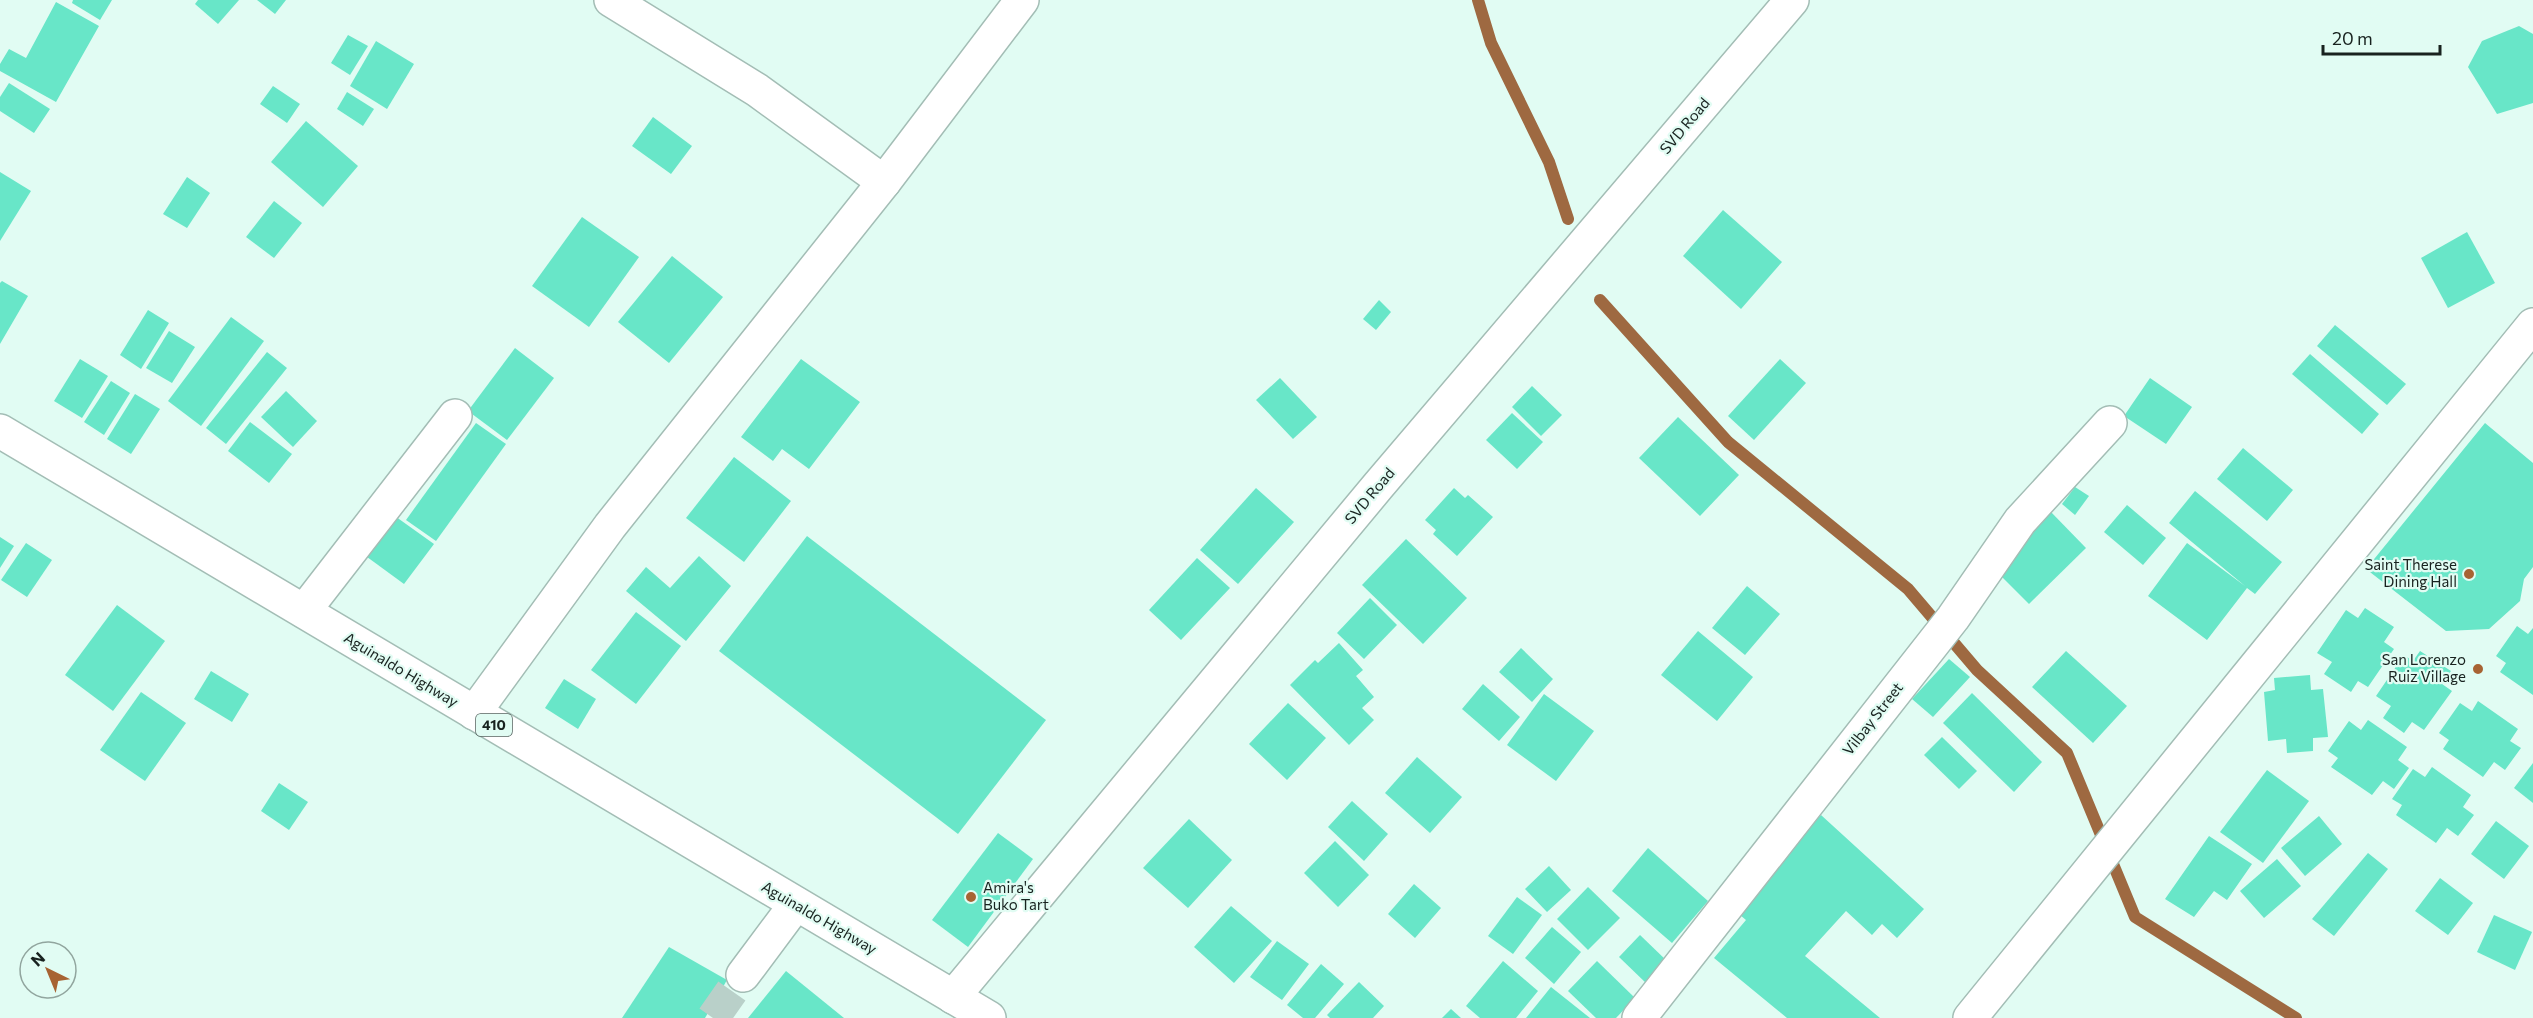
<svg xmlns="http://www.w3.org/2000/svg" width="2533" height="1018" font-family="Commissioner,sans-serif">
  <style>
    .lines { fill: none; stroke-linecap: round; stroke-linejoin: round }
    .stream { stroke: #9e6941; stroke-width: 12 }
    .building { fill: #68e6c8 }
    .street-tunnel { stroke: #b9d0c9; stroke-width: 33; stroke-dasharray: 33 16; stroke-linecap: butt }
    .street-casing { stroke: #a3bdb5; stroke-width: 36 }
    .secondary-casing { stroke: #a3bdb5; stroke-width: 36 }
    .primary-casing { stroke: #a3bdb5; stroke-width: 36 }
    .street { stroke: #fff; stroke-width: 33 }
    .secondary { stroke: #fff; stroke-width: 33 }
    .primary { stroke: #fff; stroke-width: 33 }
    .poi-dot { fill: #a76333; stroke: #e1fcf3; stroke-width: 2 }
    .labels { text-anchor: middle; stroke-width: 4.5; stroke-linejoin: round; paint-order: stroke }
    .shield { fill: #e1fcf3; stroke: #54635f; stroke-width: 1.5 }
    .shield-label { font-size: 14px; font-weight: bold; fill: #18221f }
    .street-label { font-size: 15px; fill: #18221f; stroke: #e1fcf3 }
    .poi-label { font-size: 15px; fill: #18221f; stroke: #e1fcf3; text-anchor: end }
  </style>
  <rect width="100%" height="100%" fill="#e1fcf3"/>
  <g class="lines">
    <!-- stream -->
    <g class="stream">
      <polyline points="1478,0 1491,43 1549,162 1568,219"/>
      <polyline points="1600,300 1728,442 1908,589 1977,670 2067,753 2135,917 2296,1018"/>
    </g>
  </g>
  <!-- building -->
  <g class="building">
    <polygon points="73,0 112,0 100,20 72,3"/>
    <polygon points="198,0 239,0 218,24 195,4"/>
    <polygon points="257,0 286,0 275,14"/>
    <polygon points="56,2 99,26 56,102 0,71 0,64 9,49 26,58"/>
    <polygon points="2519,26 2533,34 2533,103 2497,114 2468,67 2482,41"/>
    <polygon points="348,35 368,46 350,75 331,63"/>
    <polygon points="376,41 414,64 387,109 350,86"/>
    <polygon points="9,83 50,109 34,133 0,111 0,97"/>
    <polygon points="273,86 300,104 287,123 260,104"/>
    <polygon points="347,92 374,109 363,126 337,109"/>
    <polygon points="653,117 692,146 671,174 632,146"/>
    <polygon points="306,121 358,166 323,207 271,162"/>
    <polygon points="0,172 31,191 0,241"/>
    <polygon points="187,177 210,193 187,228 163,214"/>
    <polygon points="274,201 302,223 274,258 246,237"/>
    <polygon points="1723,210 1782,262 1741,309 1683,256"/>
    <polygon points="582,217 639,257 589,327 532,286"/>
    <polygon points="2467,232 2495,283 2448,308 2421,258"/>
    <polygon points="672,256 723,297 669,363 618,322"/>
    <polygon points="2,281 28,296 0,344 0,283"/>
    <polygon points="1379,300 1391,312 1376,330 1363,319"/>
    <polygon points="148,310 169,323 141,369 120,355"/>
    <polygon points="231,317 264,341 201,426 168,401"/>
    <polygon points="2335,325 2406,384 2387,405 2317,346"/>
    <polygon points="169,331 195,347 172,383 146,368"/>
    <polygon points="515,348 554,378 507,440 468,411"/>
    <polygon points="267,352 287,368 226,444 206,428"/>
    <polygon points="2310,354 2379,414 2362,434 2292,374"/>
    <polygon points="80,359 108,376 82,418 54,401"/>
    <polygon points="801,359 860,402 809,469 782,449 773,461 741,437"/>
    <polygon points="1780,359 1806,383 1754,440 1728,416"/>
    <polygon points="1280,378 1317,417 1293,439 1256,400"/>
    <polygon points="2150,378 2192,407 2166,444 2124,416"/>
    <polygon points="111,381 130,393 104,435 84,422"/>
    <polygon points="1532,386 1562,415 1541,436 1512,407"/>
    <polygon points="286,391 317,421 293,447 261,417"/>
    <polygon points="135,394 160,409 131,454 107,439"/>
    <polygon points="1512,413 1543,442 1517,469 1486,440"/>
    <polygon points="1678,417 1739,475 1700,516 1639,458"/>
    <polygon points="250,422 292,454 269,483 228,451"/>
    <polygon points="476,423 506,444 436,541 406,520"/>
    <polygon points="2485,423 2533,463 2533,567 2524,579 2520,601 2489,629 2446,631 2366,569"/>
    <polygon points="2243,448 2293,490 2267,521 2217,479"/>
    <polygon points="734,457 791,501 744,562 686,518"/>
    <polygon points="2075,487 2089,496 2075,515 2062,504"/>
    <polygon points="1256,488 1294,522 1238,584 1200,550"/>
    <polygon points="1454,488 1465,498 1468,495 1493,517 1457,556 1433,534 1436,530 1425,520"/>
    <polygon points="2195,491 2282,562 2255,594 2247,588 2207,640 2148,596 2187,543 2245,586 2169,523"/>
    <polygon points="2127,505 2166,538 2143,565 2104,532"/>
    <polygon points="2050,511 2086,548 2029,604 1992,567"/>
    <polygon points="392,514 434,544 404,584 363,554"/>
    <polygon points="807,536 1046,720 958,834 719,651"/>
    <polygon points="0,537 14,546 0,568"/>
    <polygon points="1406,539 1467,598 1423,644 1362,585"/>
    <polygon points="26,543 52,560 27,597 1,580"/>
    <polygon points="699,556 731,586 686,641 626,591 646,567 670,588"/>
    <polygon points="1197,558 1230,588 1181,640 1149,610"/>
    <polygon points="1747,586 1780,614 1745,655 1712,628"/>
    <polygon points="1370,598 1397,625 1364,659 1337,633"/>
    <polygon points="117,605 165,641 113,711 65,675"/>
    <polygon points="2365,608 2394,627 2384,642 2394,649 2368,687 2358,681 2351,692 2324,674 2332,662 2317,653 2346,610 2358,618"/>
    <polygon points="636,612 681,646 636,704 591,670"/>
    <polygon points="2517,626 2528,634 2533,628 2533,695 2500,672 2506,663 2496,656"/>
    <polygon points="1698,631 1753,677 1717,721 1661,675"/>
    <polygon points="1339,643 1363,670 1356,676 1374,697 1362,708 1374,720 1349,745 1290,685 1315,660 1318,663"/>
    <polygon points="1521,648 1553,679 1532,702 1499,672"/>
    <polygon points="2066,651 2127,706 2093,743 2032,687"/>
    <polygon points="2420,651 2451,671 2442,684 2452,691 2424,730 2412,722 2404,733 2383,718 2391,706 2376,696 2404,655 2413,661"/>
    <polygon points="1949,659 1970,677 1933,717 1912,699"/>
    <polygon points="211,671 249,694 232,722 194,699"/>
    <polygon points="2310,675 2311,690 2323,689 2328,737 2313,738 2313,751 2287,753 2286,739 2268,741 2264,692 2275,690 2274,678"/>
    <polygon points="564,679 596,699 578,729 545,708"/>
    <polygon points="1483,684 1520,717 1499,741 1462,709"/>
    <polygon points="141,692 186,723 145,781 100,750"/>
    <polygon points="1972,693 2042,762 2014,792 1943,723"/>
    <polygon points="1544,694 1594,731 1556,781 1507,745"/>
    <polygon points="2478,701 2518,729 2510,741 2521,748 2505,770 2494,762 2483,777 2443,749 2449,740 2439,733 2460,703 2472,711"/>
    <polygon points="1288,703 1326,738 1287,780 1249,744"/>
    <polygon points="2368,720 2407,747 2398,760 2409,768 2394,789 2383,781 2372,795 2331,767 2338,758 2328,751 2349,721 2361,730"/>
    <polygon points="1942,737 1977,771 1959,789 1924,755"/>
    <polygon points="1417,757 1462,797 1430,833 1385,793"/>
    <polygon points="2533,763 2533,803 2514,788"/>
    <polygon points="2432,767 2471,795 2463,807 2474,815 2458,836 2447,828 2436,843 2396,815 2402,805 2392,799 2413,769 2425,777"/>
    <polygon points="2267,770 2309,801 2263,863 2220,832"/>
    <polygon points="279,783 308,802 289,830 261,811"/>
    <polygon points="1352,801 1388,834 1364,861 1328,827"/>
    <polygon points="1821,815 1924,909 1897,938 1882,924 1872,935 1846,911 1805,956 1880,1018 1787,1018 1714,958 1746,920 1734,910"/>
    <polygon points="2319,816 2342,844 2305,876 2281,848"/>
    <polygon points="1189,819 1232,860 1188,908 1143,868"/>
    <polygon points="2496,821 2529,846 2504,879 2471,854"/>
    <polygon points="998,833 1033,859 968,947 932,920"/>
    <polygon points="2209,836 2252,864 2227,900 2214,891 2194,917 2165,899"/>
    <polygon points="1335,841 1369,875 1338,907 1304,873"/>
    <polygon points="1648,848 1708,901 1672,943 1612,891"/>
    <polygon points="2368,853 2388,869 2334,936 2312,919"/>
    <polygon points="2277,859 2301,886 2264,918 2240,891"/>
    <polygon points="1549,866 1571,890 1547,912 1525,889"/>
    <polygon points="2440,878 2473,903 2448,935 2415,911"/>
    <polygon points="1414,884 1441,908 1415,938 1388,914"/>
    <polygon points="1588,887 1620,918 1588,950 1557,919"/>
    <polygon points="1517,897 1542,915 1513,954 1488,936"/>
    <polygon points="1231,906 1272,941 1234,983 1194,947"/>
    <polygon points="2494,915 2532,932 2515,970 2477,952"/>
    <polygon points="1552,927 1581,952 1554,984 1525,958"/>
    <polygon points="1640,935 1668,962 1647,984 1619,957"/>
    <polygon points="1277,941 1309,964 1282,1000 1250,977"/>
    <polygon points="669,947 727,980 705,1018 622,1018"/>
    <polygon points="1503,961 1538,991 1516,1018 1480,1018 1466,1006"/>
    <polygon points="1597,961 1635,998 1616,1018 1596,1018 1568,991"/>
    <polygon points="1321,964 1344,984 1315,1018 1303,1018 1287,1005"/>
    <polygon points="786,971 844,1018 748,1018"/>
    <polygon points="1359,982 1384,1006 1373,1018 1330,1018 1327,1015"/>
    <polygon points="1551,987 1590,1018 1526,1018"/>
    <polygon points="1451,1009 1461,1018 1442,1018"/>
  </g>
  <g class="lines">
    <!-- street-tunnel -->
    <polyline class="street-tunnel" points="713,1018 743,975"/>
    <!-- street casing -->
    <g class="street-casing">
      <g id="street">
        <polyline points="611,0 757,90 884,182"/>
        <polyline points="304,611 455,416"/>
        <polyline points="474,713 610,526 884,182 1022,0"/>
        <polyline points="743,975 796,904"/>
        <polyline points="1639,1018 1953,618 2020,521 2110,423"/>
        <polyline points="1970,1018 2533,325"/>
      </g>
    </g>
    <!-- secondary casing -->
    <g class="secondary-casing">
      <polyline id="secondary" points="953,997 1378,486 1792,0"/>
    </g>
    <!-- primary casing -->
    <g class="primary-casing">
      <polyline id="primary" points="0,431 989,1018"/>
    </g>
    <!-- street -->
    <use href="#street" class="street"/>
    <!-- secondary -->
    <use href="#secondary" class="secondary"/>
    <!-- primary -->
    <use href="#primary" class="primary"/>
  </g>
  <!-- markers -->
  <g class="poi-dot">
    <circle cx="2469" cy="574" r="6"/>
    <circle cx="2478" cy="669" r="6"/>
    <circle cx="971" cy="897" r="6"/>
  </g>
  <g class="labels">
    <!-- shield labels -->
    <rect class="shield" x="476" y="714" width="36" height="22" rx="4.5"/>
    <g class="shield-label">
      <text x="494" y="730">410</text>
    </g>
    <!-- street labels -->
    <g class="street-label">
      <text transform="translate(1685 126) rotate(-50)" y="5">SVD Road</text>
      <text transform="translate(1370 496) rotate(-50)" y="5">SVD Road</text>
      <text transform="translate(401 670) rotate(31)" y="5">Aguinaldo Highway</text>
      <text transform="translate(1873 719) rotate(-52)" y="5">Vilbay Street</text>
      <text transform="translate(819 918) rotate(30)" y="5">Aguinaldo Highway</text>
    </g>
    <!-- poi labels -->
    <g class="poi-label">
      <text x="2457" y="570">Saint Therese<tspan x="2457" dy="17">Dining Hall</tspan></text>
      <text x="2466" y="665">San Lorenzo<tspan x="2466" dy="17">Ruiz Village</tspan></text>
      <text x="983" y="893" text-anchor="start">Amira's<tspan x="983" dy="17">Buko Tart</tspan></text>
    </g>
  </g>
  <!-- north arrow -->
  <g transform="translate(48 970) rotate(317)"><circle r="28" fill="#e1fcf3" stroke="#91a59e" stroke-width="1.5"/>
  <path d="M0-4.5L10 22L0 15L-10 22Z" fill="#a76333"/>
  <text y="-9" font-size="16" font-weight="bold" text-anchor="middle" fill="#18221f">N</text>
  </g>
  <!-- scale -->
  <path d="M2323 45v9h117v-9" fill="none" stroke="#18221f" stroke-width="3"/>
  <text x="2332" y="45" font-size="18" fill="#18221f" stroke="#e1fcf3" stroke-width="4.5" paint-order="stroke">20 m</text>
</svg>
